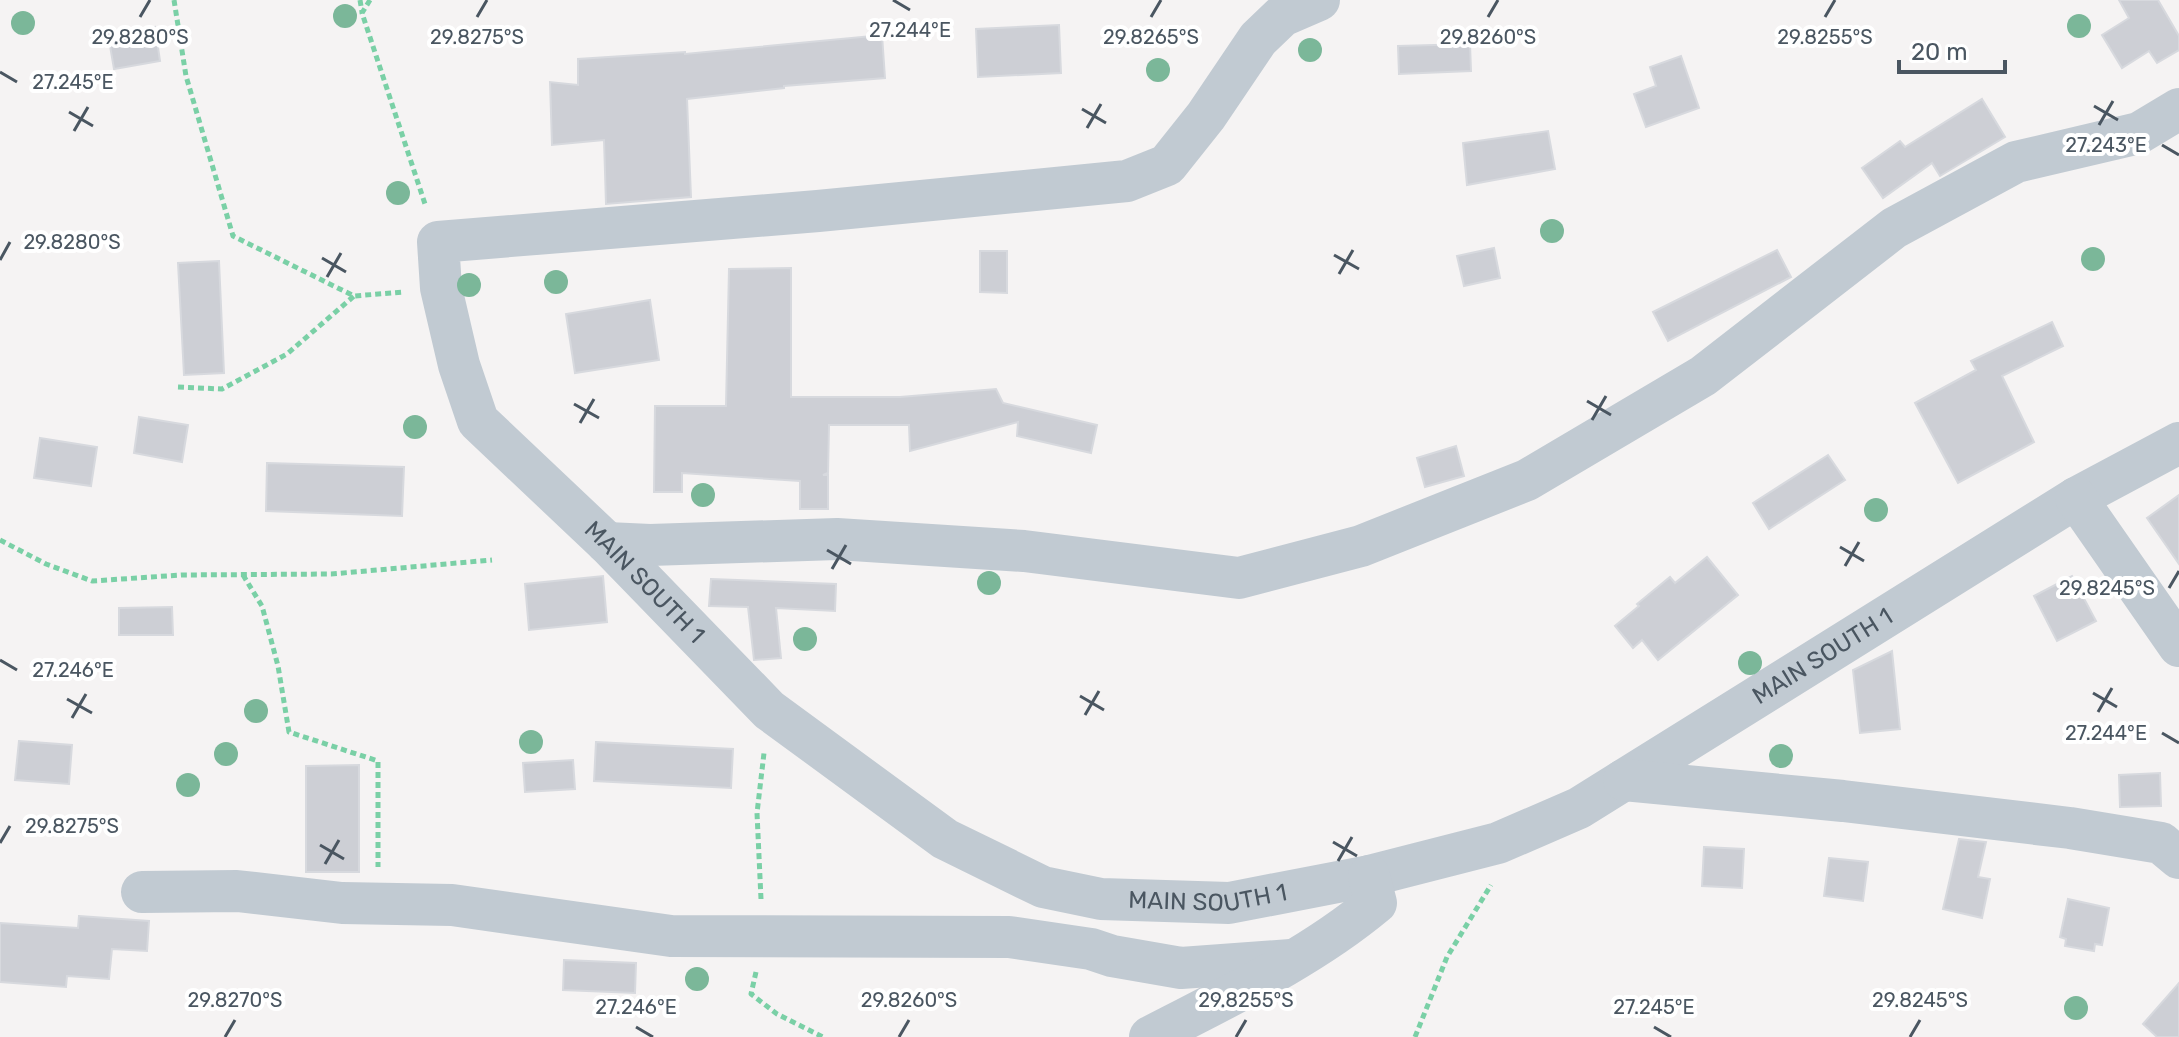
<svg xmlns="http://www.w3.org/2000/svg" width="2179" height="1037" font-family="Rubik,sans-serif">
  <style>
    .building { fill: #cdcfd5; stroke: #d7d9de; stroke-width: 2 }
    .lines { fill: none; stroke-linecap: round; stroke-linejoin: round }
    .path { stroke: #7ad0a6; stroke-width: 5; stroke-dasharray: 6 4; stroke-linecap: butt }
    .minor { stroke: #c1cad2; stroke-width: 42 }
    .tree { fill: #7bb799 }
    .ticks { fill: none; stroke: #4a5661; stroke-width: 3 }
    .labels { text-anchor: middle; stroke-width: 8; stroke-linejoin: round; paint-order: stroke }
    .street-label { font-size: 24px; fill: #4a5661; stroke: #fff }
    .ticks-label { font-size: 20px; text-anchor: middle; fill: #4a5661; stroke: #fff; stroke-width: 8; stroke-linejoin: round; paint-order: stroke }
  </style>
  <rect width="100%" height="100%" fill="#f5f3f3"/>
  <!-- building -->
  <g class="building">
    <polygon points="2119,0 2158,0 2179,36 2179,50 2157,63 2149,51 2122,68 2102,35 2129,18"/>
    <polygon points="1059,25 1061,73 978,77 976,29"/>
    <polygon points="155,27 160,61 114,69 108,34"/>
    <polygon points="882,35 885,78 784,86 784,88 687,99 691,197 606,204 604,140 552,145 550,82 578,85 578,59 685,52 685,54"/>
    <polygon points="1470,44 1471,71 1399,74 1398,46"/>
    <polygon points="1681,56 1699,108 1646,127 1634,94 1656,86 1650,67"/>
    <polygon points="1982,99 2005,137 1940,176 1932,163 1883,198 1862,168 1900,141 1905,147"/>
    <polygon points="1548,131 1555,169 1467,185 1463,143"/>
    <polygon points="1494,248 1500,278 1464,286 1457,256"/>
    <polygon points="1777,250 1791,277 1668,341 1653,312"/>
    <polygon points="980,251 1007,251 1007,293 980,292"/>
    <polygon points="219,261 224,373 184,375 178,263"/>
    <polygon points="791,268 791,397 900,397 996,389 1003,403 1097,425 1091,453 1017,436 1018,422 910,451 909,425 829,425 828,473 823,475 828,475 828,509 800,509 800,481 682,473 682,492 654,492 655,406 726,406 729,269"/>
    <polygon points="650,300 659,360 575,373 566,314"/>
    <polygon points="2052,322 2063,346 2002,376 2034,442 1958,483 1915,403 1976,370 1971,361"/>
    <polygon points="139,417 188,425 182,462 134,453"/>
    <polygon points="40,438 97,447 91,486 34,478"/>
    <polygon points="1456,446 1464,476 1425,487 1417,458"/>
    <polygon points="1828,455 1845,480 1769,529 1753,503"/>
    <polygon points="267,463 404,467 402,516 266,511"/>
    <polygon points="2179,495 2179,564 2147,518"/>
    <polygon points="1707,557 1738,595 1658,660 1642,640 1633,648 1615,626 1639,606 1637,604 1670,577 1675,583"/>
    <polygon points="603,576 607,622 529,630 525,584"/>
    <polygon points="2072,576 2096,621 2057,641 2034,596"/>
    <polygon points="711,579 836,584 835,611 776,608 781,658 754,660 748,607 709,606"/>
    <polygon points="172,607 173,635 119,635 119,608"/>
    <polygon points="1892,651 1900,729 1860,733 1853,670"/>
    <polygon points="19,741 72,745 69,784 15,780"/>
    <polygon points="596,742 733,749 731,788 594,781"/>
    <polygon points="573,760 575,789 525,792 523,763"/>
    <polygon points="359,765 359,872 306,872 306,766"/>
    <polygon points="2160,773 2161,806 2120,807 2119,775"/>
    <polygon points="1959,839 1986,842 1978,877 1990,879 1982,918 1943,909"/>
    <polygon points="1704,847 1744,849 1742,888 1702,886"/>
    <polygon points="1829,858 1868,862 1863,901 1824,896"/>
    <polygon points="2068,899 2109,908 2102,945 2095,944 2094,951 2065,946 2066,939 2060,937"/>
    <polygon points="79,916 149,921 147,951 112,949 109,979 67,976 66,987 0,982 0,923 78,928"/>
    <polygon points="564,960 636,963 635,993 563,990"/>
    <polygon points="2179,983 2179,1037 2157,1037 2143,1024"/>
  </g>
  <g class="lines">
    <!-- path -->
    <g class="path">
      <polyline points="174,0 186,76 233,236 354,296 404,292"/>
      <polyline points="360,0 362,12"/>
      <polyline points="370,0 362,13 426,207"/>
      <polyline points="178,387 222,389 287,354 354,296"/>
      <polyline points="0,540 46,564 92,581 181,575 331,574 492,560"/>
      <polyline points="243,575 262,606 278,666 289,732 378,761 378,867"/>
      <polyline points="761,899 757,813 764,753"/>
      <polyline points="756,972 751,994 777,1014 823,1037"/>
      <polyline points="1415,1037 1447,957 1491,885"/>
    </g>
    <!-- minor -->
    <g class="minor">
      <path id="s1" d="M1319,0L1282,16L1258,39L1206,116L1167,165L1127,181L818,211L438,242L441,288L459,365L478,421L607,543L769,710L945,839L1043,887L1101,899L1229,903L1369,876L1498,843L1579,808L2076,498L2179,443"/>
      <polyline points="2076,498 2179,646"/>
      <polyline points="607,543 650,545 837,539 1024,551 1239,578 1361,546 1527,480 1703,376 1894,228 2016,162 2139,133 2179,109"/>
      <polyline points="1624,780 1843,801 2070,828 2161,843 2179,858"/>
      <polyline points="142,892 237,891 342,903 452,905 671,936 1009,937 1091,949 1112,956 1181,968 1291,960"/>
      <path d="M1150,1037C1227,997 1309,959 1376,903L1369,876"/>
    </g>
  </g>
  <!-- trees -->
  <g class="tree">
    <circle cx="345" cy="16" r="12"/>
    <circle cx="23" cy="23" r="12"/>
    <circle cx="2079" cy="26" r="12"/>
    <circle cx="1310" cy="50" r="12"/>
    <circle cx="1158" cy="70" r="12"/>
    <circle cx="398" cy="193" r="12"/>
    <circle cx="1552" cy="231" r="12"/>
    <circle cx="2093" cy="259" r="12"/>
    <circle cx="556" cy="282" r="12"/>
    <circle cx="469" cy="285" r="12"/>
    <circle cx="415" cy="427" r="12"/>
    <circle cx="703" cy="495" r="12"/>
    <circle cx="1876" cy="510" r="12"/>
    <circle cx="989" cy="583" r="12"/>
    <circle cx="805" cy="639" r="12"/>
    <circle cx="1750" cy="663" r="12"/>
    <circle cx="256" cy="711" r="12"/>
    <circle cx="531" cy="742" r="12"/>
    <circle cx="226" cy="754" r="12"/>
    <circle cx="1781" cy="756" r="12"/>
    <circle cx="188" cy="785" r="12"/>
    <circle cx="697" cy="979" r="12"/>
    <circle cx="2076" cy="1008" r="12"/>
  </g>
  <!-- ticks -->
  <path class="ticks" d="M893,0L910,10M140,17L150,0M477,17L487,0M1151,17L1161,0M1488,17L1498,0M1825,17L1835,0M0,72L17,82M2094,106L2118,120M1082,109L1106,123M69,112L93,126M2099,125L2113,101M1087,128L1101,104M74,131L88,107M2162,145L2179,155M1334,255L1359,269M322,258L346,272M0,260L10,242M1339,274L1353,250M327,277L341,253M1587,401L1611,415M574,404L599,418M1592,420L1606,396M580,423L594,399M1840,547L1864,561M827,550L851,564M1845,566L1859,542M832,569L846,545M2169,588L2179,571M0,660L17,670M2093,693L2117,707M1080,696L1104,710M67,699L92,713M2098,712L2112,688M1085,715L1099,691M72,718L86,694M2162,733L2179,743M1333,842L1357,856M0,843L10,826M320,845L344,859M1338,861L1352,837M325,864L339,840M636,1027L653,1037M1654,1027L1671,1037M225,1037L235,1020M899,1037L909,1020M1236,1037L1246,1020M1910,1037L1920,1020"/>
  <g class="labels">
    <!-- street labels -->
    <g class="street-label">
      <text dy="8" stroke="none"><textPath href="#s1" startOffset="1380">MAIN SOUTH 1</textPath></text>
      <text dy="8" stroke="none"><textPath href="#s1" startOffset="2724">MAIN SOUTH 1</textPath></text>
      <text dy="8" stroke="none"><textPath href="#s1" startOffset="2052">MAIN SOUTH 1</textPath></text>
    </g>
  </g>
  <g class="ticks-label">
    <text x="910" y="37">27.244°E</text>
    <text x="140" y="44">29.8280°S</text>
    <text x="477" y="44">29.8275°S</text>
    <text x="1151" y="44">29.8265°S</text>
    <text x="1488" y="44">29.8260°S</text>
    <text x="1825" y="44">29.8255°S</text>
    <text x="73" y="89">27.245°E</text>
    <text x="2106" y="152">27.243°E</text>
    <text x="72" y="249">29.8280°S</text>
    <text x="2107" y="595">29.8245°S</text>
    <text x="73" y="677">27.246°E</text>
    <text x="2106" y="740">27.244°E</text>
    <text x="72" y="833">29.8275°S</text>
    <text x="235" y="1007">29.8270°S</text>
    <text x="909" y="1007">29.8260°S</text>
    <text x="1246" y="1007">29.8255°S</text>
    <text x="1920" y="1007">29.8245°S</text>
    <text x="636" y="1014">27.246°E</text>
    <text x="1654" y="1014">27.245°E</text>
  </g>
  <!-- scale -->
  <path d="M1899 60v12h106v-12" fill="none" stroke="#4a5661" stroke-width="4"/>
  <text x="1911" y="60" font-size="24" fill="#4a5661" stroke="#ffffff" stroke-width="6" paint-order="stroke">20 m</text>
</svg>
